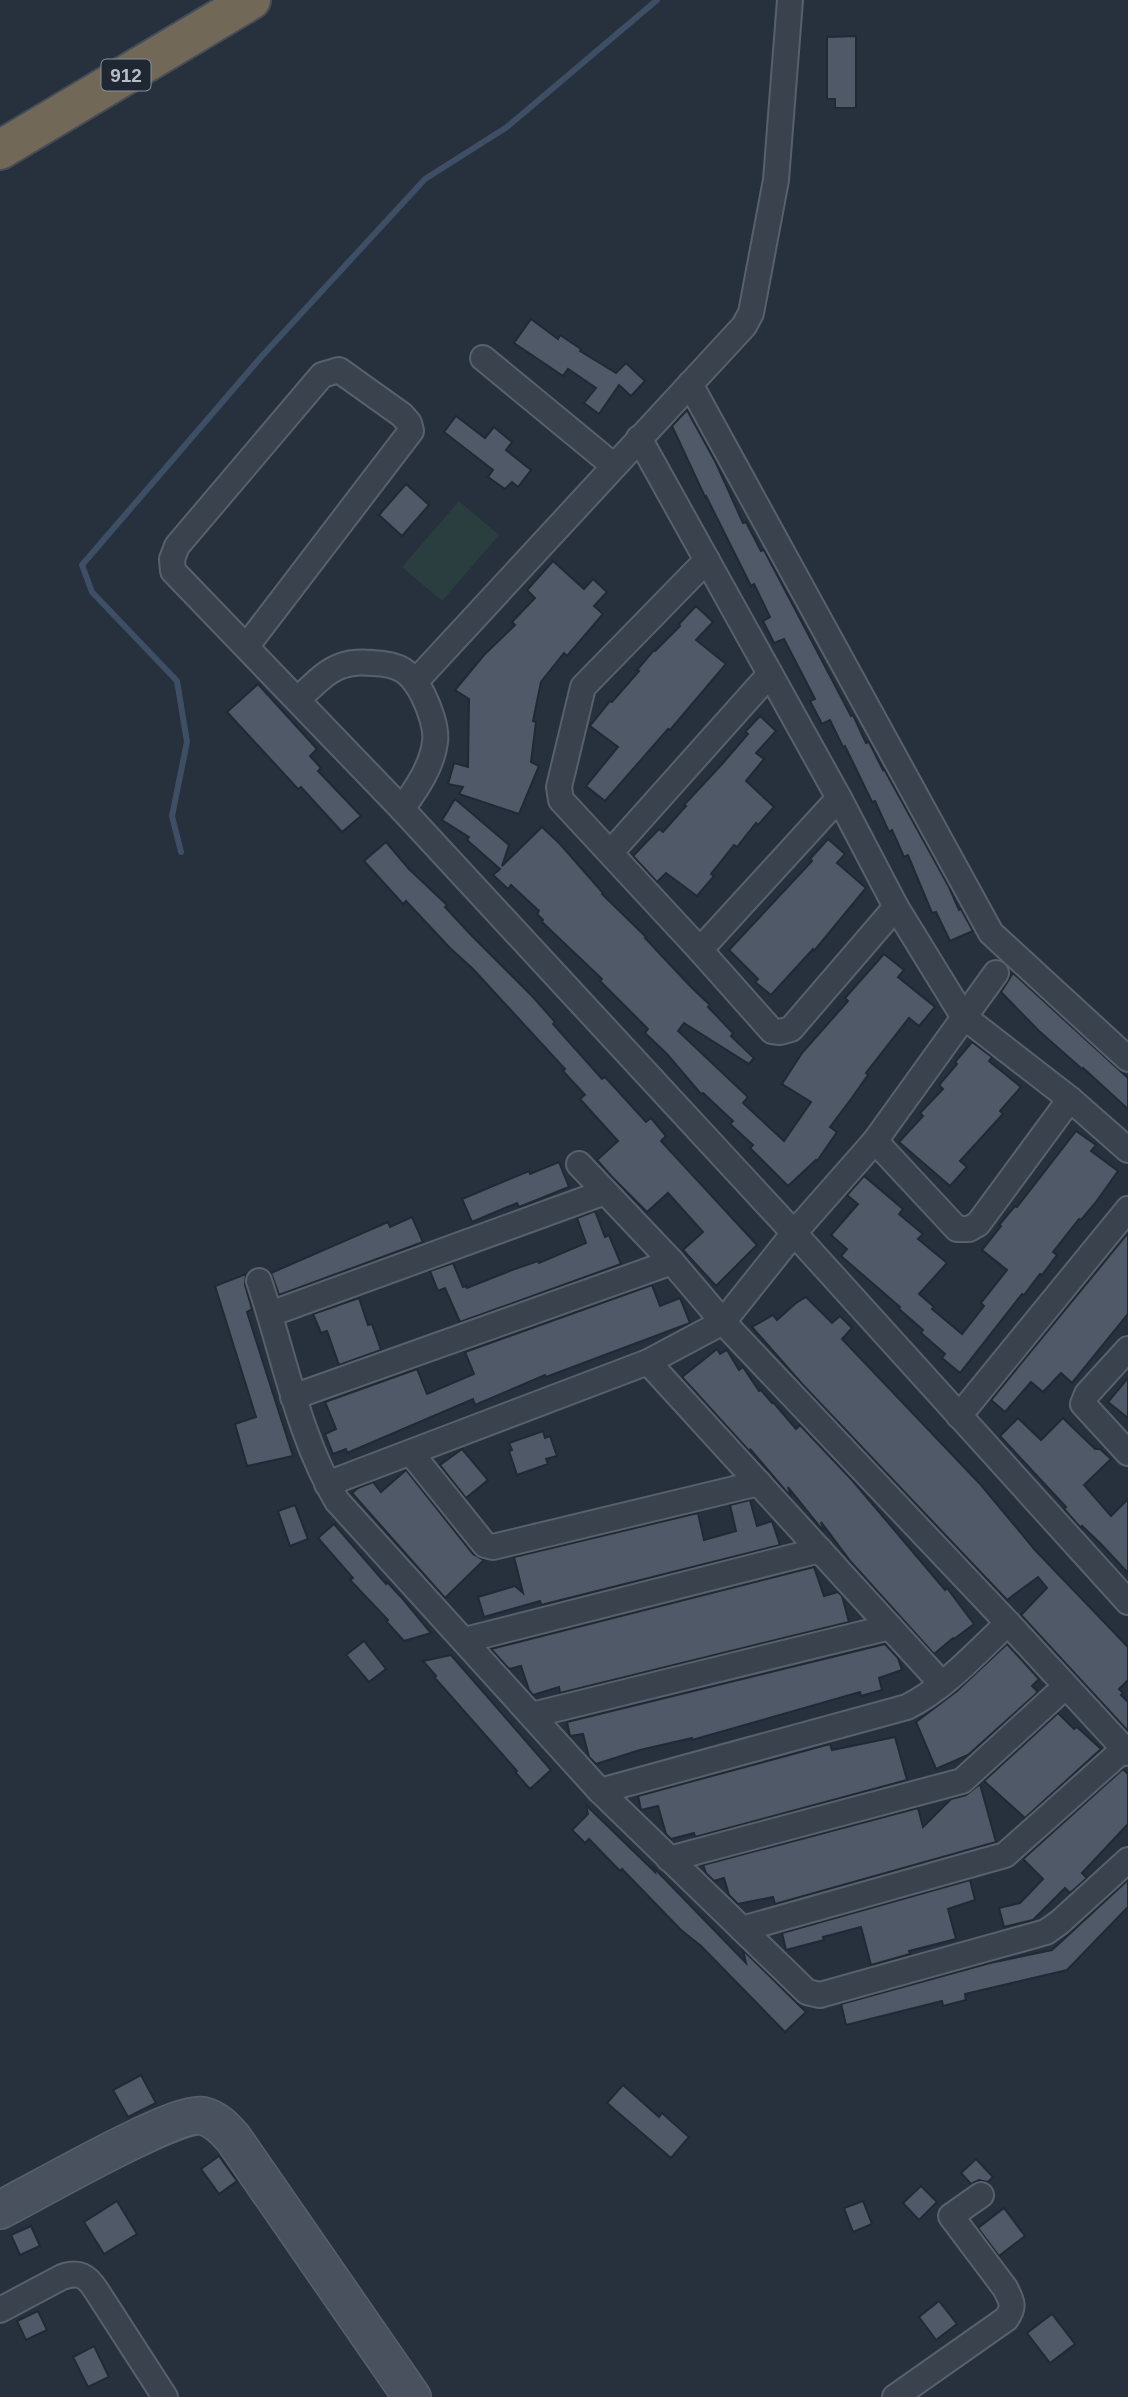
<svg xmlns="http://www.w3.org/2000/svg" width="1128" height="2397" font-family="Arial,sans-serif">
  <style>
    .green { fill: #2a3d3f }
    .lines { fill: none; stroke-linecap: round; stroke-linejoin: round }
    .stream { stroke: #3e4e64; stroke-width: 6 }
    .building { fill: #505967; stroke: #212934; stroke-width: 2 }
    .street-casing { stroke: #58606b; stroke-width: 28 }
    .secondary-casing { stroke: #58606b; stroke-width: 40 }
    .highway-casing { stroke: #454d58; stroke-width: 42 }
    .street { stroke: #3a424d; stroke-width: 24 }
    .secondary { stroke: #49515f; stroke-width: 37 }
    .highway { stroke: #726858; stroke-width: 38 }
    .labels { text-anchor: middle; stroke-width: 6; stroke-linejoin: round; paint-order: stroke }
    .shield { fill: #1f2732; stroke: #89909b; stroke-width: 2 }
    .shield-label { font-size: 19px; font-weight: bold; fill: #b6bdc8 }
  </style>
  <rect width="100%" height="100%" fill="#27303d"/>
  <!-- green -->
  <polygon class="green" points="459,501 499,535 442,601 402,567"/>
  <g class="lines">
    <!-- stream -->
    <polyline class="stream" points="181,852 172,816 187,742 177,681 92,592 82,565 262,356 425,179 507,127 657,0"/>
  </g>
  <!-- building -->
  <g class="building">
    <polygon points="856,36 856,108 835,108 835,99 827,99 827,37"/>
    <polygon points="531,319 558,339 560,335 581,349 580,351 616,373 626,363 645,381 631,396 619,385 599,414 584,403 596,388 568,369 563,376 514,343"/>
    <polygon points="687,410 716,463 743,523 746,522 761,551 764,550 851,716 853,715 866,743 869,742 883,770 884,769 949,887 959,910 961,909 973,931 950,941 936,912 932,913 908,855 904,857 892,830 889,832 875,801 872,802 845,746 843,747 830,720 822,724 810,701 815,699 784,639 774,643 763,621 770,617 754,584 751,586 706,496 705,497 672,426"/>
    <polygon points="456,416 485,438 494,427 512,442 506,450 531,470 518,487 512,482 505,489 488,477 493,470 444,432"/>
    <polygon points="406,484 429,505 402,536 379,515"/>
    <polygon points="553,561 584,589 593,579 607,592 594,606 603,614 567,656 564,653 541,682 533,721 536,722 531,762 539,766 519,814 459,794 463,787 448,784 454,763 468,767 469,699 455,690 484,655 515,625 512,622 535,598 527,590"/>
    <polygon points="696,606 713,622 696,640 726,664 670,730 668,729 605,801 586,786 618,747 590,726 610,701 612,702 639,671 637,670 654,650 655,651 680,626 679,624"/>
    <polygon points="258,684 317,749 310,756 321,768 318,771 361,816 342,832 301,787 298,789 227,712"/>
    <polygon points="760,716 776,731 756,753 764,759 746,781 774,807 758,825 756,823 737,847 734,845 711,874 714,876 697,896 666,873 657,882 633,856 659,829 663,832 686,806 684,805 723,763 748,734 745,732"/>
    <polygon points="455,799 509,845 502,866 542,827 560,844 603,893 602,894 646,937 645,938 692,988 710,1005 708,1007 733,1033 731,1036 754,1058 749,1064 684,1023 678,1031 748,1097 743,1103 784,1141 811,1102 782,1084 802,1053 848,1001 845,998 884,954 904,970 898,977 935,1007 919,1026 909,1018 866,1073 868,1075 851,1099 830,1127 837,1132 817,1161 816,1160 788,1186 750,1148 753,1145 730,1124 733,1121 703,1093 701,1094 667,1054 645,1033 648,1029 600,981 602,979 542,922 543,920 537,914 539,911 511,885 508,889 493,875 500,869 467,840 469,837 442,820"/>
    <polygon points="828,839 845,854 837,863 866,888 814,951 813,949 771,995 755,982 758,979 729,950 812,861 810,859"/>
    <polygon points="386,842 409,869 447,905 445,907 472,936 533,997 555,1022 553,1024 602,1079 605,1077 646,1122 651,1118 666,1136 661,1141 757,1245 716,1286 683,1250 703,1232 668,1193 647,1212 612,1177 597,1160 618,1141 580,1099 585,1095 563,1071 565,1069 473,969 450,948 406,901 403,904 364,861"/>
    <polygon points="1013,973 1128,1078 1128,1109 1083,1068 1082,1069 1039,1031 1001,992"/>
    <polygon points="972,1042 992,1057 989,1061 1021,1087 1000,1111 1003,1114 960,1161 967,1167 950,1186 899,1142 923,1116 920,1113 943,1089 939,1085 957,1064 955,1062"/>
    <polygon points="1076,1131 1096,1145 1091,1151 1118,1171 1096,1202 1081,1220 1079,1219 1053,1252 1057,1255 1042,1275 1040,1274 1024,1295 1022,1294 960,1373 942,1358 945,1354 921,1333 923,1330 899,1309 900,1307 841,1256 847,1249 831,1235 858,1204 847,1195 864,1176 903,1209 899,1214 923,1234 918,1239 947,1263 919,1294 934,1307 932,1309 962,1334 984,1306 981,1303 1007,1270 982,1250 1001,1226 999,1225 1015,1206 1017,1207"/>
    <polygon points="559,1162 569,1187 519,1207 517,1203 472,1222 462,1199 529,1171 530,1174"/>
    <polygon points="595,1211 605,1237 609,1235 621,1264 460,1322 445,1288 438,1291 430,1271 453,1263 463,1287 466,1286 467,1288 512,1270 538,1261 539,1263 586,1243 577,1218"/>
    <polygon points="412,1217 423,1242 279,1295 271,1273 388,1222 390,1227"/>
    <polygon points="1128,1233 1128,1314 1072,1383 1061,1373 1043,1392 1031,1382 1005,1412 991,1400"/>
    <polygon points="246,1274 245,1285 252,1309 247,1312 293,1456 247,1466 235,1424 256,1417 215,1286"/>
    <polygon points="652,1285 660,1306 680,1298 690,1323 546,1377 545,1375 475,1405 473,1399 347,1453 346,1449 333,1454 325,1434 336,1429 325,1402 417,1369 427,1394 474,1374 465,1352"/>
    <polygon points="806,1297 832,1323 840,1316 852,1328 842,1339 981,1485 1035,1550 1128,1647 1128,1680 1119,1689 1123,1693 1121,1695 1128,1702 1128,1731 1021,1615 1047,1588 1038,1577 1007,1600 803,1385 752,1327 773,1315 777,1320 796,1303"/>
    <polygon points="359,1298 368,1325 372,1324 381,1350 339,1365 327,1331 321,1333 313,1314"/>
    <polygon points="717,1349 720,1354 727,1350 739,1370 743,1367 759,1391 761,1390 772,1403 773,1402 796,1429 800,1425 852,1480 945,1590 947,1588 974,1624 954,1639 953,1638 934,1654 851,1562 821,1522 824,1532 788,1487 791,1497 750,1449 751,1453 682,1377"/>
    <polygon points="1128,1378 1128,1418 1108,1402"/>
    <polygon points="1018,1418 1041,1440 1063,1418 1095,1449 1100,1449 1111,1459 1084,1485 1111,1516 1128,1499 1128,1573 1101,1544 1082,1526 1081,1528 1064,1509 1066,1507 1000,1436"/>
    <polygon points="543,1431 545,1438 550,1436 557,1456 546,1459 548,1464 517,1475 509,1451 512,1450 509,1443"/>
    <polygon points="462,1449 488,1480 466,1498 440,1465"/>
    <polygon points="406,1470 473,1554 484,1560 445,1598 352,1493 358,1488 373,1482 381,1492"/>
    <polygon points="750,1500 757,1526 772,1521 780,1545 541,1605 540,1601 484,1617 478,1597 515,1586 523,1593 514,1557 698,1513 704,1540 736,1531 730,1505"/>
    <polygon points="295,1505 308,1539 290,1546 278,1511"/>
    <polygon points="334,1524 386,1584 387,1582 402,1598 431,1633 404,1641 386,1621 388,1620 350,1580 353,1578 318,1538"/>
    <polygon points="814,1567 824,1596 838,1592 842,1596 849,1622 560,1693 559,1687 533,1695 529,1690 521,1666 509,1669 491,1649"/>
    <polygon points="364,1641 386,1669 369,1682 346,1655"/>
    <polygon points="885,1644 898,1658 902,1670 879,1678 882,1690 861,1696 860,1692 692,1740 692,1738 640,1750 596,1764 589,1757 583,1734 570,1736 567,1722"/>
    <polygon points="1007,1644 1039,1679 1032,1686 1038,1692 968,1755 936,1769 916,1722 957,1691"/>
    <polygon points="451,1655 551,1770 530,1789 515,1772 517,1771 434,1677 436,1676 423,1661"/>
    <polygon points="1058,1713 1074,1729 1077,1727 1101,1749 1025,1818 984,1781"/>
    <polygon points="895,1737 907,1780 695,1837 694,1833 671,1839 666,1834 658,1806 641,1810 638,1796 830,1744 832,1750"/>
    <polygon points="1123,1769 1128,1774 1128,1824 1082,1873 1087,1878 1070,1893 1065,1888 1033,1920 1004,1927 999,1908 1020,1903 1043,1879 1023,1859"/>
    <polygon points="980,1784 996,1842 775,1904 773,1897 738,1904 729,1895 724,1878 714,1881 706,1873 703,1865 918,1808 923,1827 951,1799 966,1795"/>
    <polygon points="586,1805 655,1872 654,1868 746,1963 743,1950 806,2012 785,2032 701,1946 681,1930 622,1869 620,1871 589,1839 585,1843 572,1830 588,1814"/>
    <polygon points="970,1880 975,1900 948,1909 956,1939 909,1951 910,1954 871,1965 861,1927 823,1937 824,1940 786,1950 782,1933"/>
    <polygon points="1128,1880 1128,1907 1067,1970 965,1994 966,2000 943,2006 942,2001 846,2025 841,2004 990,1963 1052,1950"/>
    <polygon points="141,2075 156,2103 128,2117 113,2090"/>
    <polygon points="623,2085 659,2117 662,2113 689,2137 671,2158 607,2103"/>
    <polygon points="219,2156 237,2181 219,2194 201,2169"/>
    <polygon points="976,2159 993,2177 988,2182 979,2180 971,2184 961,2173"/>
    <polygon points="921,2186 937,2202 919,2220 903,2203"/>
    <polygon points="117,2201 137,2234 104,2254 84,2222"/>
    <polygon points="863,2201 872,2224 853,2232 844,2208"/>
    <polygon points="1004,2208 1025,2236 999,2256 978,2228"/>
    <polygon points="31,2226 40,2246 20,2255 11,2235"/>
    <polygon points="939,2301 957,2324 936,2340 919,2317"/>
    <polygon points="38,2311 47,2330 26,2340 17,2321"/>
    <polygon points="1052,2314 1075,2344 1050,2363 1027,2333"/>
    <polygon points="94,2346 109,2377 88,2387 73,2357"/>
  </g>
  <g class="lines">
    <!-- street casing -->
    <g class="street-casing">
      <g id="street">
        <polyline points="483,358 614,466"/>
        <polyline points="690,384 991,933 1128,1059"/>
        <polyline points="639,438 839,798 896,907 963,1016 1070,1099 1128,1150"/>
        <polyline points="707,560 583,687 559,787 561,800 700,950 772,1031 780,1032 791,1029 896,907"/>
        <polyline points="246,647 411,431 409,423 402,415 339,370 322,375 177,546 172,559 173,571 402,809 794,1233 1128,1602"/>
        <polyline points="416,681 744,326 751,313 776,180 790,0"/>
        <path d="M298,699C311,688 324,672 341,666C351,662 362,662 373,663C399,664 411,671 423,695C429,707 437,728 435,742C432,767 416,789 402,809"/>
        <polyline points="611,852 770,674"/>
        <polyline points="700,950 839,798"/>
        <polyline points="875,1141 957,1229 969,1229 978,1224 1070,1099"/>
        <polyline points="579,1164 672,1262 723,1322 1008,1623 1128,1753"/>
        <path d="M259,1281C283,1352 299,1438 337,1501L600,1791L807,1992L820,1995L1046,1932L1060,1922L1128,1860"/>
        <polyline points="270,1314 605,1192"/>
        <polyline points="1128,1349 1087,1394 1083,1404 1128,1453"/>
        <polyline points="648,1362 942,1684"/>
        <polyline points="293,1397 672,1262"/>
        <polyline points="959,1416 1128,1209"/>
        <polyline points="411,1453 485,1545 493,1547 759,1483"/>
        <polyline points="327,1484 648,1362 723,1322 794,1233 875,1141 996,973"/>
        <polyline points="465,1640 820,1550"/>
        <polyline points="532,1715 890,1627"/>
        <path d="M600,1791L907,1707C945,1688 977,1652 1008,1623"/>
        <polyline points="669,1859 962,1781 1066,1686"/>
        <polyline points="742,1929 1005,1855 1124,1749"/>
        <path d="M0,2310L62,2277C79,2271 87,2276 96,2290L165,2397"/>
        <path d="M895,2397L1006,2319C1015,2307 1012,2301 1005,2288L951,2216L981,2195"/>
      </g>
    </g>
    <!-- secondary casing -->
    <g class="secondary-casing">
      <path id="secondary" d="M0,2210C32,2194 178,2109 203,2116C216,2119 225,2129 233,2138L412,2397"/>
    </g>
    <!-- highway casing -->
    <g class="highway-casing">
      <polyline id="highway" points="0,150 251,0"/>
    </g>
    <!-- street -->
    <use href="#street" class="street"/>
    <!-- secondary -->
    <use href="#secondary" class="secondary"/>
    <!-- highway -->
    <use href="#highway" class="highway"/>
  </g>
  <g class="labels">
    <!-- shield labels -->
    <rect class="shield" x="101.5" y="59.5" width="49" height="31" rx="5"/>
    <g class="shield-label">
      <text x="126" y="82">912</text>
    </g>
  </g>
</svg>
